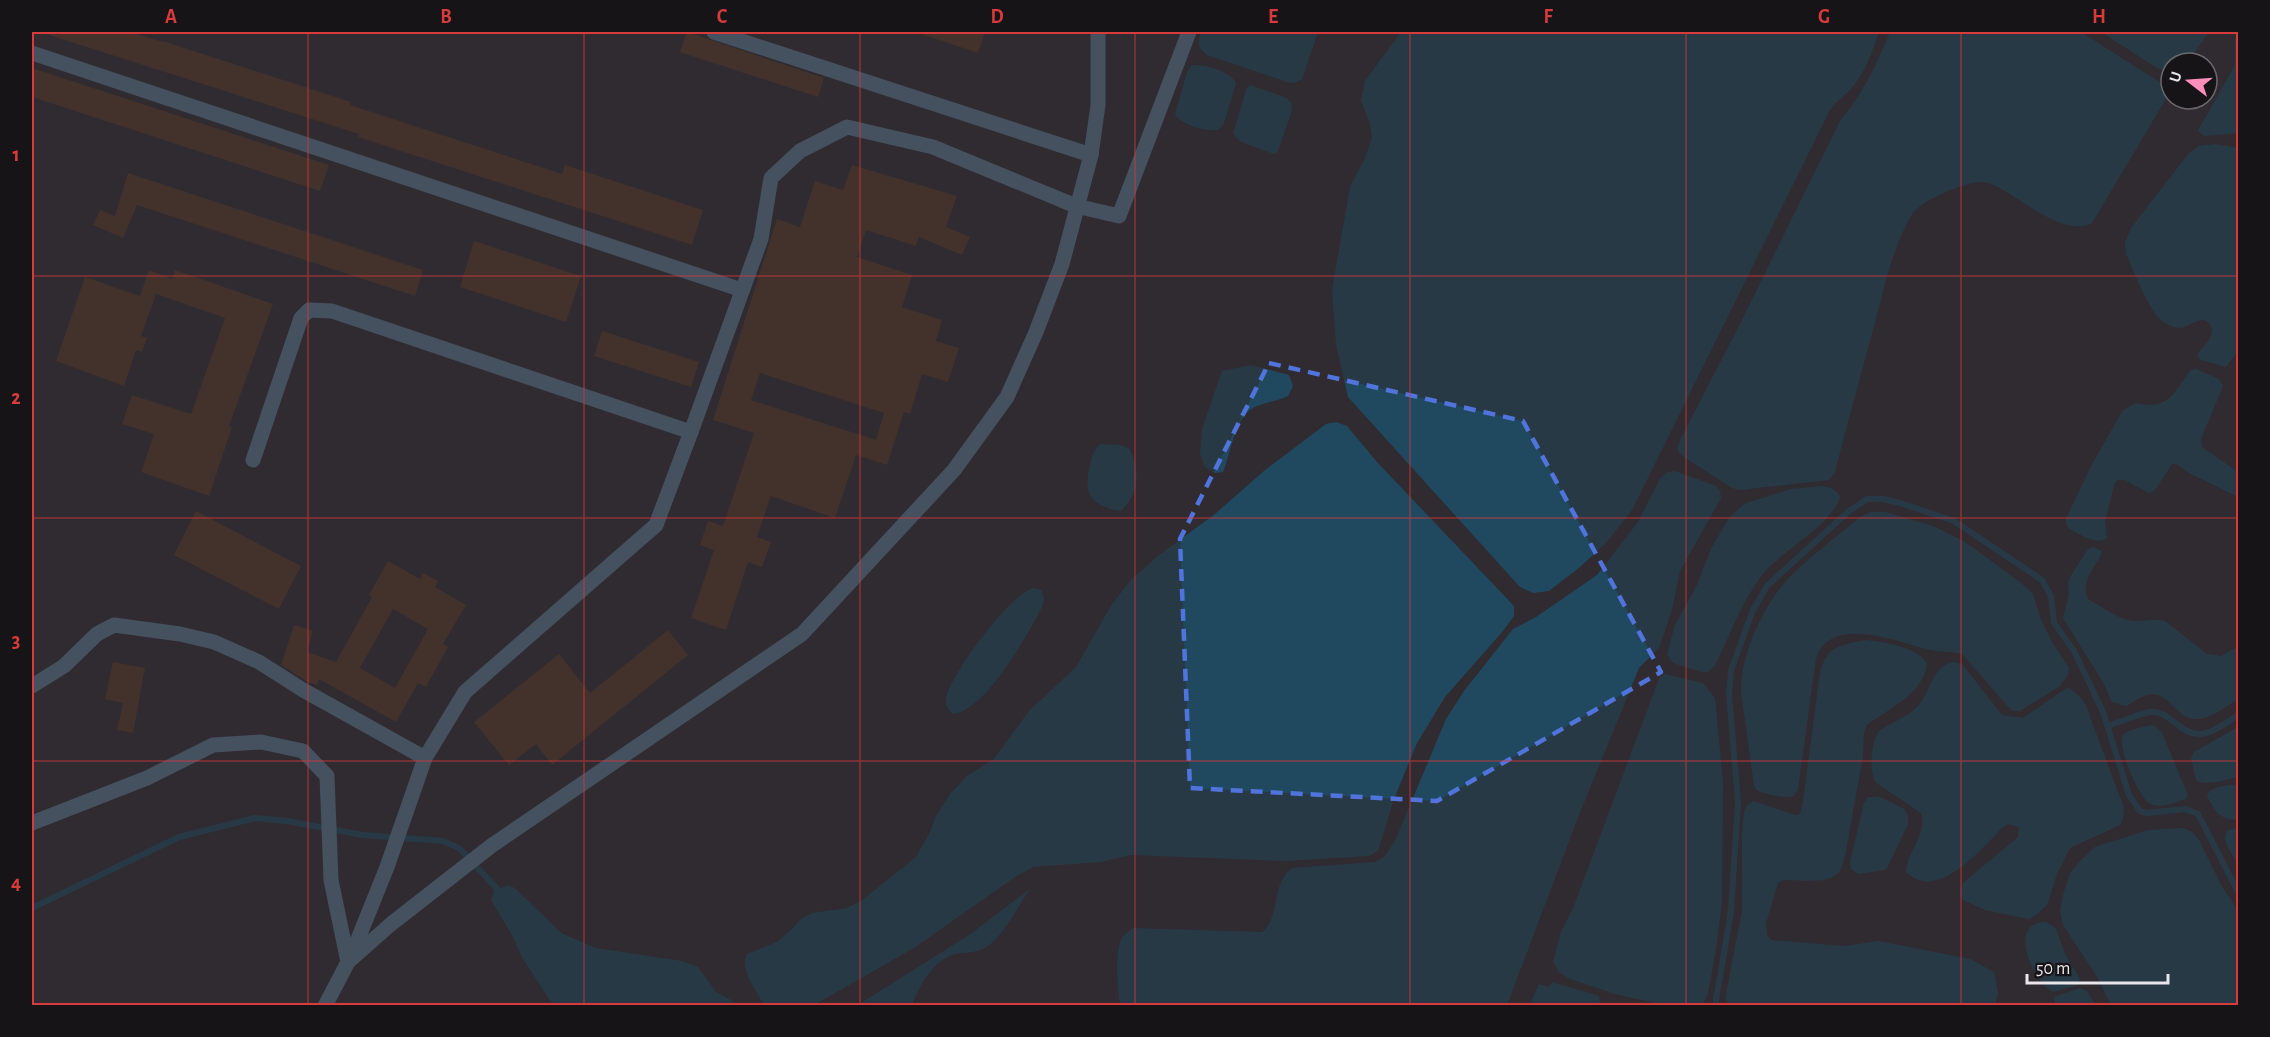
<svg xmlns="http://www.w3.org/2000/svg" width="2270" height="1037" font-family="'Alegreya Sans',sans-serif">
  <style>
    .water { fill: #20495f }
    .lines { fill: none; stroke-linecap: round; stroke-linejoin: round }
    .stream { stroke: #20495f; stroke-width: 6 }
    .building { fill: #5b3924; fill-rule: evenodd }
    .minor { stroke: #5f7e98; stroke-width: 15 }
    .marked { fill: none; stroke: #5074dc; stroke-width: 4.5; stroke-dasharray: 12 8; stroke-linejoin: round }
    .grid { fill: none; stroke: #d83b3b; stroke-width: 1.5; stroke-opacity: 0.55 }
    .neatline { fill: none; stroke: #d83b3b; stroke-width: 2 }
    .grid-label { font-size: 20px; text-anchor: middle; font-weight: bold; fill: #d83b3b }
  </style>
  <rect width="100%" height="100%" fill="#2f2b31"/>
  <!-- water -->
  <g class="water">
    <path d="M1201,32H1318L1302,79L1297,82L1290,83L1207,55C1198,47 1197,43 1201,32Z"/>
    <path d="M1401,32H1879C1873,48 1868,66 1857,81C1850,92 1838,99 1830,110L1632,510L1606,543L1580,567L1549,591L1533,593L1520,587L1348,397L1336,344L1332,290L1350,187L1365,158L1372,137L1370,124L1361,100L1365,81Z"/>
    <path d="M1890,32H2081L2164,85L2167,94L2164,102L2092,223C2068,236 2031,207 2010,194C2001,189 1991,182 1981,182C1965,182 1920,201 1912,214C1892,248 1884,289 1874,326C1861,375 1847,423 1835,472L1829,480L1740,490L1732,488L1681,455L1677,448L1681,438L1739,326L1840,121C1865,91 1875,67 1890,32Z"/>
    <polygon points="2101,32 2209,32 2187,63 2171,63 2171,73 2157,68"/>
    <path d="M2238,32V133L2205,136L2198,131L2200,127L2234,67C2238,54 2231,42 2238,32Z"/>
    <path d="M1192,65C1206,65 1228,70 1236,83L1224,123L1218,130C1204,131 1185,126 1175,115L1187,72Z"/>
    <polygon points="1250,85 1287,98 1292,104 1291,114 1277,153 1274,154 1241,142 1233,134 1246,90"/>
    <path d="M2215,144L2238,148V351L2226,367L2201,360L2197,355C2202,346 2219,335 2209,323C2201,314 2189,328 2179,328C2173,328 2167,324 2162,321C2150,313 2133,269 2126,254L2125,243L2131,228L2189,153L2199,146Z"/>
    <path d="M1251,365L1289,375L1293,386L1288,396C1278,401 1267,402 1257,406C1234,415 1232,451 1223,472L1215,473L1205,467L1200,454L1202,429L1222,371Z"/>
    <path d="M2196,369L2219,379L2223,386L2201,439L2202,447L2238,472V497L2189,473L2176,464H2172L2155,490L2149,493L2125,480H2118L2115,482L2105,521L2107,538C2096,546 2080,534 2069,529L2066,524V519L2090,468L2123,410L2136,403C2169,411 2173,393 2191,370Z"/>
    <path d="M1336,422L1347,426L1377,462L1514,606V616L1503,631L1445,697L1417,743L1394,799L1378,851L1369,856L1287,861L1131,855L1101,862L1033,867L1015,877L914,948L814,1005H764C757,991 739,970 747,954L777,942L791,930L801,919L812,913L847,908L861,901L916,857L929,834L936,816L950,794L967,776L994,759L1029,711L1076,667L1112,604L1131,580L1159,555L1215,514L1265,470L1326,424Z"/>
    <path d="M1100,444L1120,445L1130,449C1140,473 1140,492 1121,511C1095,507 1083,497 1089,470C1091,460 1092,452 1100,444Z"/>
    <path d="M1675,471L1716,486L1720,491L1721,498L1680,571L1672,610L1659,648L1639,668L1577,820L1507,1005H1120C1118,988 1114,954 1122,938C1124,934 1130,931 1133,928L1262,932C1281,918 1270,885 1292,868L1375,862L1384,857L1395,841L1446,719L1464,691L1513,629L1536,617L1597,575L1638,522L1660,479L1667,472Z"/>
    <path d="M1821,486C1830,488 1836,488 1840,497C1831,526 1782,550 1762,575C1742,601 1729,636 1715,666L1708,672H1702L1673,663L1667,654L1675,625L1697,585L1711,549L1729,518L1744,504L1791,489Z"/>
    <path d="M1870,512H1885L1933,526L1965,542L2020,582L2033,594L2041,620L2052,642L2069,668L2068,675L2060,686L2020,711H2012L1962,654C1951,651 1940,652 1929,650C1898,642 1831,614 1816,658L1798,789L1794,796C1783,799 1766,794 1756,790L1754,785L1741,691C1741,652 1765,601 1793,574C1813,554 1838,536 1860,517Z"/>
    <path d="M2093,547L2102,551L2101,555C2094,568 2080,584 2088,599C2101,606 2120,621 2136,621C2146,621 2154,618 2165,621L2207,654L2221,656L2238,647V699C2226,706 2211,719 2196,719C2176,720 2169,689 2147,695C2140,697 2133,702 2126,706L2112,702L2103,682L2063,618L2069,594L2068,584L2070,577L2088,549Z"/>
    <path d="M1034,588L1041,590C1042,591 1044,599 1044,599C1043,609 1034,621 1030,629C1016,653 981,712 952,714C950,711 946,706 946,701C945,681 1012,591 1034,588Z"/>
    <path d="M1865,640C1884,642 1915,646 1927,663C1925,693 1888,709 1867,725L1864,733L1863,756L1845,856C1843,861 1842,867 1840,871C1832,885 1797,880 1783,880L1778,883L1766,923L1767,935L1771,940L1845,946L1879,941L1970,959L1994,972L1998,993L1995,1005H1730L1725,999L1742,911V835L1744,812L1748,804L1754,801L1795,815L1800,814L1803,802L1820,672C1828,645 1839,646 1865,640Z"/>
    <path d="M1952,662L1962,664L2002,715L2023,718L2068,687L2082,699L2086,706L2124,808L2123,819L2120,825L2070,848L2057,874L2047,905L2035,916L2028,919L1985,910L1963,900L1960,891L1963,883L2018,837L2019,827L2008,824L2003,827C1981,848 1939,903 1906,872C1907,852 1928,833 1921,813L1875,782C1869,768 1871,744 1879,731C1890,723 1905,718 1915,709C1931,695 1930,668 1952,662Z"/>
    <polygon points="1665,674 1703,683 1715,698 1723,782 1722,902 1716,949 1708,993 1703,1005 1664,1005 1615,994 1570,979 1560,973 1553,962 1561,932 1574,906 1656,687 1660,677"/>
    <path d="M2151,725L2156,727L2162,733L2188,795L2186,799C2177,802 2160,809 2150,804C2139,798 2115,743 2124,734C2130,729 2143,727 2151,725Z"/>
    <path d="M2238,727V777C2226,779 2207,787 2196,780L2191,758L2194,752Z"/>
    <path d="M2238,784V820C2217,818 2218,814 2207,797L2209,791L2218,787Z"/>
    <polygon points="1868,797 1880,797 1904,809 1908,815 1908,824 1887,868 1885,870 1859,874 1851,869 1850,862 1864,803"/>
    <polygon points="2183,828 2192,832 2199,840 2222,887 2238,910 2238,1005 2111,1005 2096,975 2063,925 2060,911 2063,895 2070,873 2080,861 2095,847 2148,830"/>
    <path d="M2238,828V863C2232,853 2220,841 2228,830Z"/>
    <polygon points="508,885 515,888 561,933 596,948 682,961 698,967 716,992 740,1005 553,1005 523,959 512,935 491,900 494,891"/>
    <path d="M1030,889C1017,908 1006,932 988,946C978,953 967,952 956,954C934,958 919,987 912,1005H858L972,933Z"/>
    <path d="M2045,922L2052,925L2056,929L2066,956L2080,979L2076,986L2053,992C2034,983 2006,923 2045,922Z"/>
    <polygon points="1552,982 1599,996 1600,1005 1530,1005 1539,984 1549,987"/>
    <polygon points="2080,988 2087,991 2095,1005 2055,1005 2054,997"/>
  </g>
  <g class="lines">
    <!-- stream -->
    <g class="stream">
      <path d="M2107,726C2121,722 2137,714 2151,712C2170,710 2180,736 2201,734C2214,733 2228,721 2238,715"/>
      <polyline points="32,908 179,837 255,818 287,821 363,835 443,841 459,848 502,894"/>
      <polyline points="1715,1006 1731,911 1738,802 1729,693 1731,670 1753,610 1767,586 1849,511 1867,499 1883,499 1900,503 1954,521 2042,580 2051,596 2054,623 2074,651 2103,712 2129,795 2140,811 2146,813 2186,809 2198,814 2238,892"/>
    </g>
  </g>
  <!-- building -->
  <g class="building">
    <polygon points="50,32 130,32 163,42 163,41 351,102 350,105 562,174 565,165 703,210 692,245 358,137 359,134 49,35"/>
    <polygon points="687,32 824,78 818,97 680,52"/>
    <polygon points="922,32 985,32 978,53 921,34"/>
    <polygon points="32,68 329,165 320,191 32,97"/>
    <path d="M852,165L957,196L946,227L970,237L962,255L919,237L916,246L866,230L857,257L912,275L902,307L942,320L936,341L959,348L948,382L922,374L910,414L904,412L887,465L856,455L835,518L771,496L757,537L771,542L762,567L748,562L726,630L691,618L714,550L700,545L708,521L723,526L754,433L713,420L777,219L800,227L815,181L843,190ZM760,373L884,413L876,440L751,400Z"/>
    <polygon points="128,173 423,270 415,296 137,205 123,238 93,225 100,210 115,216"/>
    <polygon points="474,241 581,276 566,322 460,287"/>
    <polygon points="149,270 172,279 175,270 273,304 229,426 232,427 209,496 141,472 154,434 122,424 132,395 191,414 225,318 156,294 141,336 147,338 142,352 136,350 124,386 56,361 85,277 140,296"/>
    <polygon points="602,331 699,362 691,387 594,356"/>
    <polygon points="196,511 301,566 279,609 174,555"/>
    <path d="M388,561L420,579L423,573L438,581L435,587L466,605L443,644L448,647L426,687L418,683L396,722L319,679L317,685L308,682L281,665L294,625L313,631L307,652L336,662L372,597L369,595ZM393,609L428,629L395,688L360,668Z"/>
    <polygon points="668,630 688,655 552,765 536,744 509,765 474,722 559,654 590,693"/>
    <polygon points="113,662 145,668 133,733 117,730 123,703 105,699"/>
  </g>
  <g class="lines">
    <!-- minor -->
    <g class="minor">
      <polyline points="714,32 1091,155"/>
      <polyline points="32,53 742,290"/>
      <polyline points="691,432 761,239 771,178 800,151 847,127 933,147 1076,206 1119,216 1189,32"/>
      <polyline points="253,460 301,318 309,310 332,311 691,432 656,525 465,692 425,758 387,867 350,959"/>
      <polyline points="32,686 64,666 97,634 114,625 180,634 214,642 259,662 303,690 425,758"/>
      <polyline points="32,823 147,778 213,745 261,742 303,751 327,776 331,880 348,962"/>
      <polyline points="325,1006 348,962 391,924 491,846 802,634 954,470 1007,397 1036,332 1062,264 1091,155 1098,105 1098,32"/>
    </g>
  </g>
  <!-- marked area -->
  <path d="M0 0H2270V1037H0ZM1269,363L1523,421L1661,672L1437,801L1190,788L1180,539Z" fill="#2f2b31" fill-opacity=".55" fill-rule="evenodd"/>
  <path class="marked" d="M1269,363L1523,421L1661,672L1437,801L1190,788L1180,539Z"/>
  <!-- grid -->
  <path class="grid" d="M308,32V1006M584,32V1006M860,32V1006M1135,32V1006M1410,32V1006M1686,32V1006M1961,32V1006M32,276H2238M32,518H2238M32,761H2238"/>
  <!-- border -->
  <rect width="2270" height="1037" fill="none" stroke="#161417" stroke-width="66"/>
  <!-- north arrow -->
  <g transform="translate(2189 81) rotate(287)"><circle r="28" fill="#161417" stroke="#6a686b" stroke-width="1.5"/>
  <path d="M0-4.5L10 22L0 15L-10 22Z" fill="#ff8eba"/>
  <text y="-9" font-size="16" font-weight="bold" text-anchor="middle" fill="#e8e6ea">U</text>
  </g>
  <!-- scale -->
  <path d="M2027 974v9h141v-9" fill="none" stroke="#e8e6ea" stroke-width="3"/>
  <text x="2036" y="974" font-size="18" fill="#e8e6ea" stroke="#161417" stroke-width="4.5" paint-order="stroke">50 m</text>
  <rect x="33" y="33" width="2204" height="971" class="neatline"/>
  <g class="grid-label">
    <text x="171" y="23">A</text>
    <text x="446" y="23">B</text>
    <text x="722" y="23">C</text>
    <text x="997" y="23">D</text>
    <text x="1273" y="23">E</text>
    <text x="1548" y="23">F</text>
    <text x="1824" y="23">G</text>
    <text x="2099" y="23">H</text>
    <text x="16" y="161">1</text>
    <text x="16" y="404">2</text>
    <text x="16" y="647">3</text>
    <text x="16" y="889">4</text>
  </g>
</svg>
